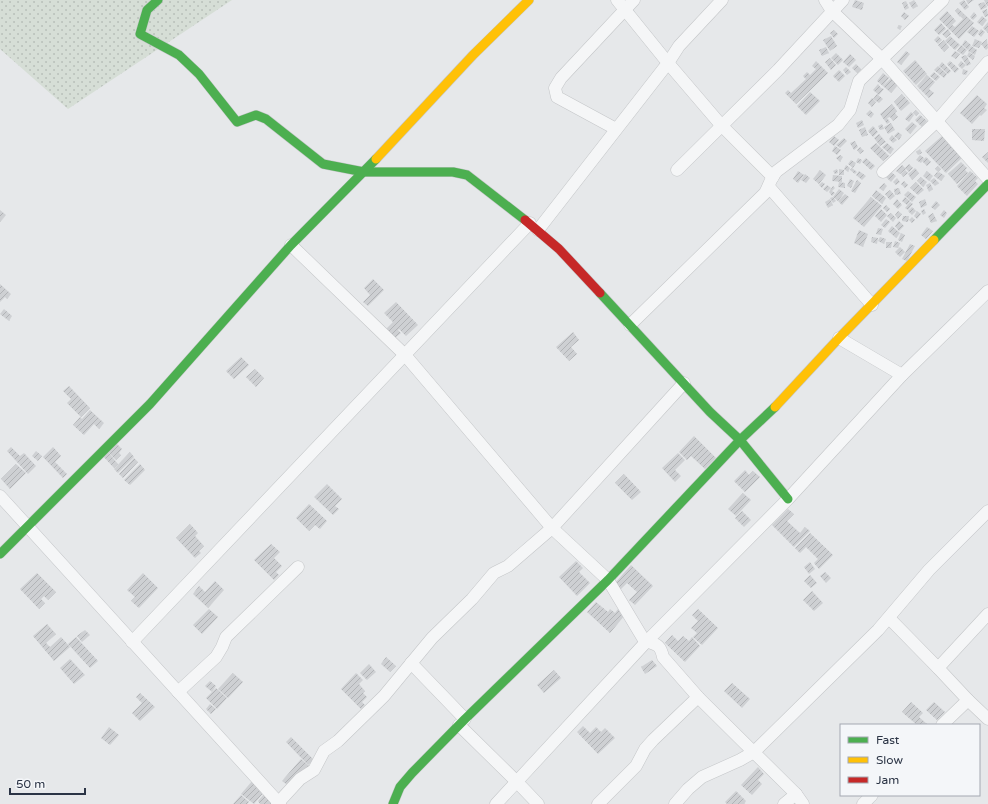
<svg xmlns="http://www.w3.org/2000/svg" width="988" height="804" font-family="'Varela Round',sans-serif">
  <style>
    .grass { fill: url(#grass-dots) }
    .building { fill: url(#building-hatch) }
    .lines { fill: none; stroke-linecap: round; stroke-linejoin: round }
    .street-casing { stroke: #c4c6c8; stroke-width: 13 }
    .fast-casing { stroke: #c4c6c8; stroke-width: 10 }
    .slow-casing { stroke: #c4c6c8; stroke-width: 10 }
    .jam-casing { stroke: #c4c6c8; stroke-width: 10 }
    .street { stroke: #f5f6f7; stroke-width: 12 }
    .fast { stroke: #4caf50; stroke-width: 9 }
    .slow { stroke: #ffc107; stroke-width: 9 }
    .jam { stroke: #c62828; stroke-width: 9 }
  </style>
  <defs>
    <pattern id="grass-dots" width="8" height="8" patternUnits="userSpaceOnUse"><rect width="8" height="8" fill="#d6ded6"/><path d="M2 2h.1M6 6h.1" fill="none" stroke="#b8bfb9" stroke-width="1.8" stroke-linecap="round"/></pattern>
    <pattern id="building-hatch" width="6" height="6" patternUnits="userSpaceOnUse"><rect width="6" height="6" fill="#ced0d3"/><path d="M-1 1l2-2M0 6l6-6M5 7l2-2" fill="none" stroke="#b1b3b6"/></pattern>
  </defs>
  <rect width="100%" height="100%" fill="#e6e8ea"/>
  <!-- grass -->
  <polygon class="grass" points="0,0 232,0 68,109 0,49"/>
  <!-- building -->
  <g class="building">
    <polygon points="855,0 864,3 862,10 852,7"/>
    <polygon points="914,0 918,6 913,9 909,3"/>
    <polygon points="964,0 969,7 965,10 959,3"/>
    <polygon points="966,0 974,0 968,4"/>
    <polygon points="984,0 988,0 988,6 987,6"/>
    <polygon points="906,1 909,8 905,10 902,3"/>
    <polygon points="984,2 987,7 981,10 978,4"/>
    <polygon points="958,8 964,14 960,17 955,11"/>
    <polygon points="987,9 988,16 985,17 982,11"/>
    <polygon points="947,11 956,21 952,25 955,27 963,19 961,17 964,14 974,23 959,39 939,19"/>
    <polygon points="904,12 909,16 905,20 901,16"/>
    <polygon points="974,12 977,16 973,20 970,17"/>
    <polygon points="982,16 987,20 982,26 977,22"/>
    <polygon points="988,22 988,33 983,28"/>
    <polygon points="941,23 946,29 939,35 934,30"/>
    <polygon points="899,25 902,26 900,30 897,28"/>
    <polygon points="972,26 979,31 974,37 967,32"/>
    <polygon points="948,29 951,34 946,38 942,34"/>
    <polygon points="981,29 985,32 981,37 978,34"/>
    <polygon points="834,30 838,34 834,38 830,33"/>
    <polygon points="831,36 837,46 830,51 823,40"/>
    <polygon points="938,36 942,40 938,44 934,40"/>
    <polygon points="950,36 960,45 955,50 945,41"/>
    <polygon points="975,39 982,42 979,48 972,46"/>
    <polygon points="987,39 988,48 986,50 981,44"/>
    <polygon points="944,40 949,47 944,52 938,45"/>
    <polygon points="965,40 971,45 968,50 962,45"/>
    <polygon points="961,45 967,50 963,55 957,51"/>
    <polygon points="971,46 977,50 975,55 968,51"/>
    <polygon points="826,47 829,53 822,56 819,50"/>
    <polygon points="906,51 910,54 901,65 897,62"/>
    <polygon points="955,51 960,54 956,59 951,56"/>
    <polygon points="969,52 975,56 973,60 967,56"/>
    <polygon points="836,53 843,60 838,65 831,58"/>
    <polygon points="850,54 856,60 849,67 843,62"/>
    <polygon points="966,55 971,64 967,66 961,57"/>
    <polygon points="830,58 836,65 831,70 825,62"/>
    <polygon points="915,60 927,74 916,85 903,71"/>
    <polygon points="816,61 828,73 796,104 785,93 788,90 791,93 806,79 803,76 807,72 810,75 816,69 812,66"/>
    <polygon points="950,61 959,69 955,73 947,64"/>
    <polygon points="961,61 966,65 962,69 958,65"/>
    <polygon points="942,62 951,71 948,74 939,66"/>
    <polygon points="856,64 861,69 857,73 852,68"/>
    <polygon points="938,66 947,74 944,78 934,70"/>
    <polygon points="846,67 851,72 847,75 843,70"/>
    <polygon points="963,69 968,71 966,75 962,74"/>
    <polygon points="839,70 845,76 839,82 833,76"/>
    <polygon points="934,72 940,77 936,81 930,76"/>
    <polygon points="883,73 889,78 883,86 877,81"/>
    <polygon points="927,75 935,82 929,89 934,93 929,98 917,86"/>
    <polygon points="891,78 898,85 891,93 883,86"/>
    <polygon points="878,84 881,88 884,89 879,95 873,90"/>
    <polygon points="810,92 820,101 806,115 797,106"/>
    <polygon points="877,94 883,99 879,103 873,99"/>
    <polygon points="902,94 910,103 901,111 894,102"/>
    <polygon points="977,95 987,104 984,108 987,110 981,116 980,115 972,124 960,113"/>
    <polygon points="872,98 876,102 872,107 868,103"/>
    <polygon points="892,104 897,111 895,113 898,117 893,121 890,117 887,118 890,122 887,124 880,114"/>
    <polygon points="870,110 874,114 871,118 866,114"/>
    <polygon points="916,110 919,113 916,116 913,113"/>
    <polygon points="911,112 914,115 909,122 905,119"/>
    <polygon points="920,115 927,121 922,127 915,120"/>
    <polygon points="862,120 864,125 858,128 856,123"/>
    <polygon points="912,122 917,126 910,134 905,129"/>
    <polygon points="891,123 895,130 888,134 884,127"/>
    <polygon points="882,124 884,129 880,130 878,126"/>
    <polygon points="873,126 878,132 873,137 868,131"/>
    <polygon points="865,127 868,135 862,137 859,130"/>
    <polygon points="972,129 985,129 984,141 972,140"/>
    <polygon points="898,132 902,135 899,140 894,136"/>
    <polygon points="879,134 886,142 880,146 874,138"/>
    <polygon points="892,135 897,140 893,143 889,139"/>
    <polygon points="834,136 839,140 834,146 829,142"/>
    <polygon points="942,136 963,157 946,173 925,151"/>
    <polygon points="844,138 847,141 840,148 836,145"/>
    <polygon points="855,141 858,147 854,150 850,143"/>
    <polygon points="876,143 889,156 883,161 870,148"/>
    <polygon points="887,143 894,149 890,154 882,147"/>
    <polygon points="835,146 841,150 837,155 832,151"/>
    <polygon points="860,147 864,151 860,154 857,150"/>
    <polygon points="920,149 922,153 918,155 916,152"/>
    <polygon points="988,152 988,163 982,157"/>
    <polygon points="840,155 843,157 840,162 836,158"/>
    <polygon points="920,155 924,158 921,163 916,160"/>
    <polygon points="926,157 931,162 927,166 922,161"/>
    <polygon points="858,158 862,160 860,164 856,162"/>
    <polygon points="866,158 875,166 871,170 862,162"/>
    <polygon points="851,160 856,163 853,168 848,164"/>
    <polygon points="961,162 967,168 965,170 968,173 957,184 948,174"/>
    <polygon points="909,164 913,168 909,172 905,168"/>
    <polygon points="846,165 850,168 848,172 844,169"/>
    <polygon points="902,165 906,169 900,174 896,171"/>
    <polygon points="938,166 941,169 938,172 935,169"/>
    <polygon points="852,168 857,172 855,174 850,170"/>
    <polygon points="915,168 919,173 912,180 908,174"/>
    <polygon points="837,169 838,173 835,174 833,171"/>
    <polygon points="839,169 844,170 844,175 839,175"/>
    <polygon points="820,170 826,175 819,184 813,179"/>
    <polygon points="905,170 908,173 903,177 901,174"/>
    <polygon points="798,171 804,175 798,183 793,179"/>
    <polygon points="859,171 866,176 862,180 856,175"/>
    <polygon points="927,171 933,176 929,181 923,176"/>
    <polygon points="970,171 978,178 975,181 978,184 967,196 957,186"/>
    <polygon points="891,172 896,176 891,182 886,177"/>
    <polygon points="937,172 938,173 939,172 945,176 941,181 934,176"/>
    <polygon points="805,174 810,178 806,183 801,180"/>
    <polygon points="833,175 842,176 842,182 832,181"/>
    <polygon points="921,177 927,182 923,187 917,181"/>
    <polygon points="897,178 900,182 896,185 893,182"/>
    <polygon points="934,178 939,183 935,186 930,181"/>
    <polygon points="850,179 854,181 851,188 847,186"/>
    <polygon points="857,180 861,183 855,193 851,191"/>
    <polygon points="904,181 908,185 905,188 901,184"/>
    <polygon points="822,182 825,184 822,188 819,185"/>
    <polygon points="839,182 845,183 845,188 838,187"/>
    <polygon points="916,182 924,190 918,195 910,188"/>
    <polygon points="884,183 887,186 883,191 879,188"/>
    <polygon points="930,183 933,189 929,192 926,185"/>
    <polygon points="827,185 831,188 827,192 823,189"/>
    <polygon points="833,186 835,188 832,191 835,193 832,196 829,192"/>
    <polygon points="899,188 901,194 895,195 894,189"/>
    <polygon points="839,189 844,193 838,201 833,197"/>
    <polygon points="876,190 886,198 882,204 872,196"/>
    <polygon points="890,190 895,196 890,200 885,194"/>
    <polygon points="908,191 916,197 912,202 904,195"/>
    <polygon points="845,194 849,197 842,205 838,201"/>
    <polygon points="833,197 836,201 833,203 830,198"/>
    <polygon points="871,197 882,206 864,227 853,218"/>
    <polygon points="905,197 910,201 907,205 902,201"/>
    <polygon points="830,199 833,205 828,208 825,202"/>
    <polygon points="897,199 902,205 898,209 893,204"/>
    <polygon points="925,199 927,205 921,208 919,202"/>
    <polygon points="936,201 940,205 935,210 931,207"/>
    <polygon points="910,202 913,204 908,210 905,208"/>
    <polygon points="886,205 890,209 887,212 883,208"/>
    <polygon points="912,207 916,211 912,215 908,211"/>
    <polygon points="881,209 887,215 881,222 875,216"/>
    <polygon points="924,209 926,213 923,215 921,211"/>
    <polygon points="0,210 6,215 0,222"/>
    <polygon points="944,210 947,213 944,218 940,215"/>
    <polygon points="898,211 902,214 898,219 895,215"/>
    <polygon points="917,211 921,214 917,219 914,216"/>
    <polygon points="891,213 896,218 893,222 887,216"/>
    <polygon points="933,213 937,221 931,223 928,216"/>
    <polygon points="903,216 909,216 908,222 902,221"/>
    <polygon points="912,217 915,220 912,223 909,220"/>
    <polygon points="886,219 890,222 885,228 881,225"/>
    <polygon points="899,221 904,226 899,231 895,226"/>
    <polygon points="892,226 900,233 896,238 888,231"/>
    <polygon points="927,227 933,231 926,239 921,235"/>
    <polygon points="878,228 883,229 881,235 876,234"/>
    <polygon points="859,230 868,234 863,247 854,243"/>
    <polygon points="901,233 905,235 902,242 898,240"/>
    <polygon points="872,237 878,238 877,244 871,242"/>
    <polygon points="880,237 886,239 884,244 878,241"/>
    <polygon points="895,241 900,243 898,248 893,247"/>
    <polygon points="886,242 892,242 891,248 886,248"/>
    <polygon points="910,244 915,246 907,261 902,259"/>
    <polygon points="900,247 905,252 900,257 895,252"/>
    <polygon points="373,279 384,290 368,306 363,302 370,295 364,288"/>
    <polygon points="0,284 11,294 7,299 5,297 0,302"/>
    <polygon points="396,302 418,325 406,336 399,329 398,330 401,333 395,338 386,329 393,322 384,313"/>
    <polygon points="4,309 12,316 9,321 0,314"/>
    <polygon points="573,332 579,340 571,347 577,354 569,361 556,347"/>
    <polygon points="241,357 249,365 234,379 226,371"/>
    <polygon points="255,369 264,378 256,387 246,377"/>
    <polygon points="69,386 90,408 81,417 67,403 71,399 63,391"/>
    <polygon points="90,410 104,423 99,429 94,424 84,435 73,425 80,417 82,419"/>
    <polygon points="694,436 716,458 705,469 691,456 687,460 679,452"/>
    <polygon points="116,443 122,449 119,453 121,455 116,460 108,452"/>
    <polygon points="11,447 20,456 24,453 36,466 28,474 7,451"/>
    <polygon points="53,447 61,456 55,462 67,474 63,478 43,457"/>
    <polygon points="36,451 42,456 38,461 32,456"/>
    <polygon points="108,452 118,464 114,468 103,456"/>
    <polygon points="130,452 134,457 118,473 114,469"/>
    <polygon points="678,453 685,460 675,470 681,476 675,482 662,468"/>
    <polygon points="134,458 138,462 123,478 119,474"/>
    <polygon points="16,464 26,473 10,489 1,479"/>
    <polygon points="140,464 145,470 130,485 124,480"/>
    <polygon points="745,470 749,475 753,471 760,477 745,492 734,481"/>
    <polygon points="624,474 641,492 632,500 615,483"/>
    <polygon points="327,484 342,499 335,506 339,509 333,515 314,497"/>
    <polygon points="743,493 751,500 736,516 728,509"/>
    <polygon points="309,504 327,521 320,529 315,525 309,531 296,518"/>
    <polygon points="788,509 794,514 787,521 800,533 805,527 810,531 794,547 772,525"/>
    <polygon points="742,511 751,520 744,527 735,518"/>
    <polygon points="190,524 198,533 195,536 204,546 199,551 201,553 195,558 176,538"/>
    <polygon points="810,533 833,555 819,569 814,563 818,559 806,547 800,553 795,548"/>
    <polygon points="271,544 280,552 274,558 282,566 276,572 279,575 274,580 254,560"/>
    <polygon points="576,561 583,568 579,572 590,583 577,596 559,577"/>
    <polygon points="810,562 815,569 809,574 804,567"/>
    <polygon points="631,565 653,586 635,605 629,600 637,592 627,583 620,590 614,584"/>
    <polygon points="825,572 831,578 826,583 820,576"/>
    <polygon points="37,573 56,592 48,600 44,596 41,599 45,603 39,609 20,589"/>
    <polygon points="143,573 158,588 139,608 131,601 135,597 127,590"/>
    <polygon points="810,575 817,583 811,588 804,581"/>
    <polygon points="215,581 224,590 208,608 193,594 199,586 205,592"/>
    <polygon points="812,591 823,603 814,611 803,600"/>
    <polygon points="596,602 608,612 610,609 615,613 618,609 625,615 610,633 587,612"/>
    <polygon points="209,609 218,617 202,634 193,625"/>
    <polygon points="698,609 718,628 702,645 693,637 697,633 691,628 698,621 692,615"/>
    <polygon points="47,624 56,634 46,643 50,647 61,637 70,647 54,661 33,636"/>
    <polygon points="85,630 90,635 82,642 77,636"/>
    <polygon points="672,635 678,641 683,636 689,641 692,637 700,646 685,662 665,643"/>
    <polygon points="76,637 98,661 90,668 68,644"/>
    <polygon points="386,657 396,666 390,672 381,664"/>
    <polygon points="70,659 85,675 74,684 60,668"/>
    <polygon points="652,660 657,666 645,674 641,667"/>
    <polygon points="369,664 376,672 367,680 360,673"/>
    <polygon points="554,670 561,678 544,693 537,685"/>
    <polygon points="233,673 243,682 228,698 218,689"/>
    <polygon points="356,673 363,680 359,684 365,691 363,693 367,697 362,702 365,705 361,709 341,689"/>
    <polygon points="210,681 216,686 212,692 205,686"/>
    <polygon points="732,683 750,699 742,708 724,691"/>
    <polygon points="216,688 227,698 217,709 206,698"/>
    <polygon points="140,693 155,707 140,721 132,713 142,703 136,697"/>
    <polygon points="911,702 923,713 919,717 927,724 926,725 917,725 902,712"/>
    <polygon points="934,702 945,712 937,720 926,710"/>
    <polygon points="210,704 216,709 211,714 206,709"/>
    <polygon points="583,726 590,733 596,727 601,732 605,728 615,738 598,754 577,732"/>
    <polygon points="109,727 119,735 110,745 101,738"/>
    <polygon points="291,737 314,760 308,765 286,742"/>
    <polygon points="301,759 309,766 290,787 282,781"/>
    <polygon points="758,767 764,774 758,780 762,784 752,795 741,785"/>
    <polygon points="253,780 265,791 254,804 241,794"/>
    <polygon points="736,791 746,801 744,804 727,804 725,802"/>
    <polygon points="264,794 272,804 260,804 258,801"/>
    <polygon points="241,795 249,802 247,804 233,804"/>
  </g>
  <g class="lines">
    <!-- street casing -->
    <g class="street-casing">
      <g id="street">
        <polyline points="617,0 668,63 721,125 773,177"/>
        <polyline points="825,0 832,11 882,59 988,179"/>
        <polyline points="616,129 557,97 555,88 561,78 634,0"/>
        <polyline points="677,170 778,70 843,0"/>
        <polyline points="883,172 936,122 988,62"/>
        <polyline points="769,187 872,305"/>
        <polyline points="538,230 668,63 679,46 722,0"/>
        <polyline points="291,245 405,355 552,528 684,383"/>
        <path d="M630,325L765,193C769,186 771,177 777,171L838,125L850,110L859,81L943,0"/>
        <polyline points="839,338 902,375"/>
        <polyline points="0,496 280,804"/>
        <polyline points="889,618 938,668"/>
        <polyline points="132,642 530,223"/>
        <polyline points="411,663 465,719"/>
        <polyline points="178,692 216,657 222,647 226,637 298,567"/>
        <polyline points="968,700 988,719"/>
        <polyline points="459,725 517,782 538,804"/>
        <polyline points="942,725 968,700 938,668 988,614"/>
        <path d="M277,804L300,779L314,770L324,751L338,741L384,696L432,638L472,599L494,573L508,566L552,528L608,580L644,640C654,645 660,642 663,657L698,697L796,794L803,804"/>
        <polyline points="496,804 647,641 788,499 902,375 988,291"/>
        <polyline points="598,804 636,766 645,749 653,740 698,697"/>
        <polyline points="675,804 688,789 702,777 740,760 754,752 878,630 929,570 988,511"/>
        <polyline points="784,804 796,794"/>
        <polyline points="863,804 872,795"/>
      </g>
    </g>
    <!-- fast casing -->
    <g class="fast-casing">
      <g id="fast">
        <polyline points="158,0 147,10 140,34 179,55 199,74 237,122 256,115 266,119 323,164 364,172 453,172 467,175 525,220"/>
        <polyline points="934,240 988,184"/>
        <polyline points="600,293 710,412 740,440 788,499"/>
        <polyline points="0,554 150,404 291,245 376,159"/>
        <polyline points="393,804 400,787 412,773 465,719 608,580 740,440 775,407"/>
      </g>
    </g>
    <!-- slow casing -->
    <g class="slow-casing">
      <g id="slow">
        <polyline points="376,159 473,55 529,0"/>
        <polyline points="775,407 839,338 934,240"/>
      </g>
    </g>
    <!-- jam casing -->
    <g class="jam-casing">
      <polyline id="jam" points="525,220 559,249 600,293"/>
    </g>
    <!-- street -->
    <use href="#street" class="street"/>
    <!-- fast -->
    <use href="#fast" class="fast"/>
    <!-- slow -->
    <use href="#slow" class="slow"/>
    <!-- jam -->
    <use href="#jam" class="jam"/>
  </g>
  <!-- legend -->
  <rect x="840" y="724" width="140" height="72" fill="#f4f6f9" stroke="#a4a8b1"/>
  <rect x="848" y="737" width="20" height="6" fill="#4caf50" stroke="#a4a8b1"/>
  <text x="876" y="744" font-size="12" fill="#2b3445">Fast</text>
  <rect x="848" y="757" width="20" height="6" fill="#ffc107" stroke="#a4a8b1"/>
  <text x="876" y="764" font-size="12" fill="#2b3445">Slow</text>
  <rect x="848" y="777" width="20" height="6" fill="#c62828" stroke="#a4a8b1"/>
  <text x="876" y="784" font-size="12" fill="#2b3445">Jam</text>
  <!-- scale -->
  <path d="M10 788v6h75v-6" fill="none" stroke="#2b3445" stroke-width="2"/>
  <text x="16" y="788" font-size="12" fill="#2b3445" stroke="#f4f6f9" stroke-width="3" paint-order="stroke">50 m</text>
</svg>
